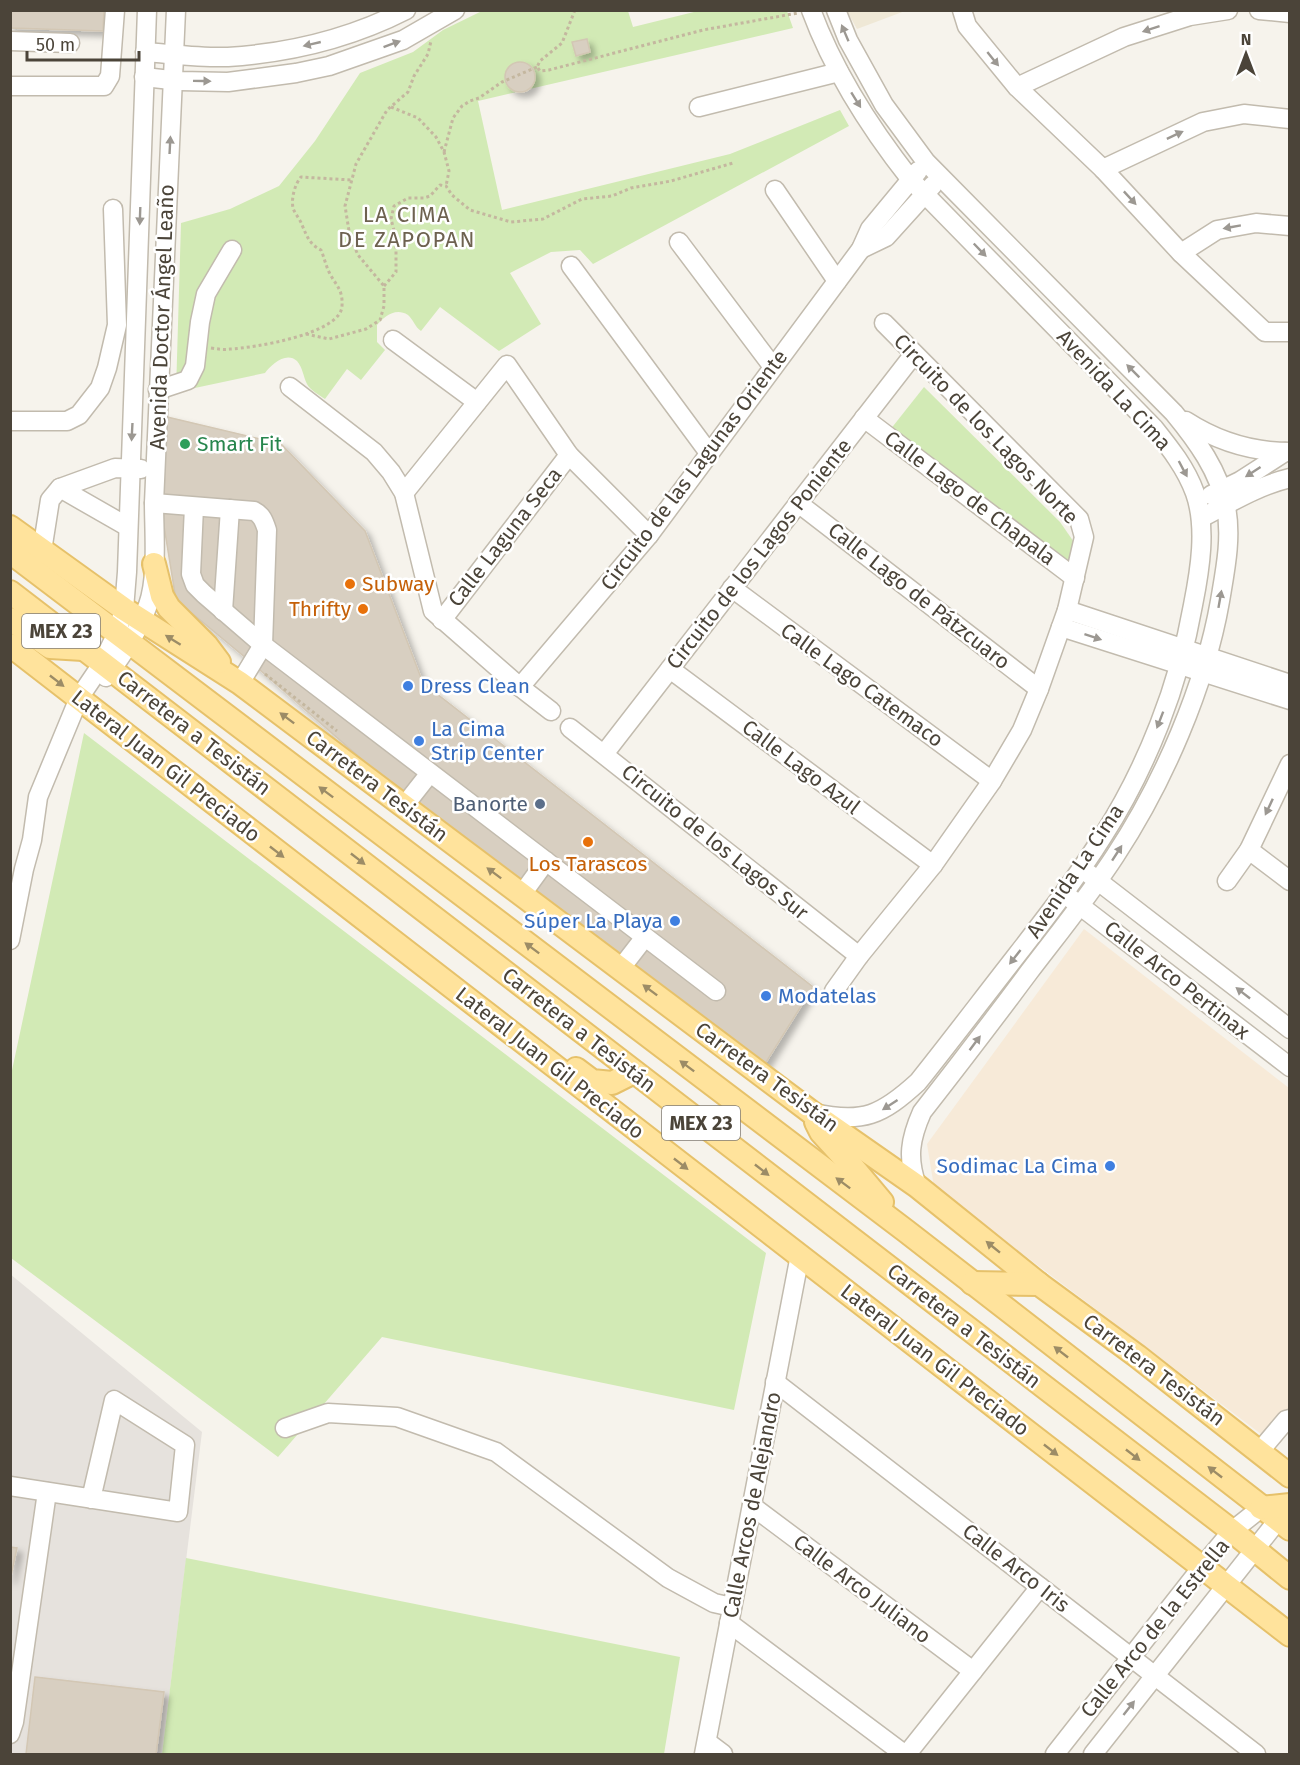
<svg xmlns="http://www.w3.org/2000/svg" width="1300" height="1765" font-family="'Fira Sans',sans-serif">
  <style>
    .commercial { fill: #f7ead8 }
    .industrial { fill: #e6e2dd }
    .education { fill: #efe8d6 }
    .green { fill: #d2eab5 }
    .building { fill: #d8cfc1; stroke: #d3c7b4; stroke-width: 1.5; filter: url(#shadow) }
    .lines { fill: none; stroke-linecap: round; stroke-linejoin: round }
    .minor-casing { stroke: #c2bbae; stroke-width: 21 }
    .major-casing { stroke: #e6c16a; stroke-width: 26 }
    .path { stroke: #c4b79f; stroke-width: 3; stroke-dasharray: 3 3; stroke-linecap: butt }
    .minor { stroke: #fff; stroke-width: 18 }
    .major { stroke: #ffe39c; stroke-width: 22 }
    .oneway { fill: #9c9892 }
    .oneway2 { fill: #9c8c66 }
    .leisure-dot { fill: #2e9e5b; stroke: #fff; stroke-width: 2 }
    .food-dot { fill: #e8710a; stroke: #fff; stroke-width: 2 }
    .shop-dot { fill: #3f7fe0; stroke: #fff; stroke-width: 2 }
    .service-dot { fill: #5c6f8a; stroke: #fff; stroke-width: 2 }
    .labels { text-anchor: middle; stroke-width: 5; stroke-linejoin: round; paint-order: stroke }
    .shield { fill: #fff; stroke: #817c74; stroke-width: 1.5 }
    .shield-label { font-size: 20px; font-weight: bold; fill: #4b4439 }
    .street-label { font-size: 21px; fill: #4b4439; stroke: #fff }
    .leisure-label { font-size: 21px; fill: #27864d; stroke: #fff; text-anchor: start }
    .food-label { font-size: 21px; fill: #c56008; stroke: #fff; text-anchor: start }
    .shop-label { font-size: 21px; fill: #366cbe; stroke: #fff; text-anchor: start }
    .service-label { font-size: 21px; fill: #4e5e75; stroke: #fff; text-anchor: end }
    .neighbourhood-label { font-size: 22px; letter-spacing: 1.5px; fill: #6e6250; stroke: #fff }
  </style>
  <defs>
    <filter id="shadow"><feDropShadow dx="5" dy="5" stdDeviation="3" flood-color="#0004"/></filter>
  </defs>
  <rect width="100%" height="100%" fill="#f6f3ec"/>
  <!-- commercial -->
  <polygon class="commercial" points="1084,929 1289,1088 1289,1421 1273,1443 934,1187 927,1144"/>
  <!-- industrial -->
  <polygon class="industrial" points="10,1274 202,1432 162,1754 11,1754"/>
  <!-- education -->
  <polygon class="education" points="847,11 905,11 857,29"/>
  <!-- green -->
  <g class="green">
    <path d="M482,11H628L633,27L698,11H787L793,28L478,101L502,210L730,154L840,110L849,126L593,264L580,250L551,252L510,273L541,324L499,351L440,307L421,331C415,327 413,319 408,315C395,307 384,317 377,325V342L385,350L361,380L347,369L325,399C319,395 310,390 307,384C303,376 303,368 297,361C286,351 271,365 265,373L176,392L181,223L230,209L279,186L315,141L360,73L413,52L443,30Z"/>
    <polygon points="924,387 1060,522 1076,545 1075,578 886,435"/>
    <polygon points="84,733 766,1253 734,1410 382,1337 278,1457 11,1258 11,1075"/>
    <polygon points="186,1558 680,1657 664,1754 162,1754"/>
  </g>
  <!-- building -->
  <g class="building">
    <polygon points="10,10 104,10 103,31 10,28"/>
    <polygon points="587,39 590,52 576,56 572,42"/>
    <circle cx="520" cy="77" r="15"/>
    <polygon points="163,416 281,444 365,531 423,683 813,987 763,1067 407,799 252,663 176,600 159,495"/>
    <polygon points="10,1547 17,1548 10,1580"/>
    <polygon points="35,1677 164,1692 156,1754 26,1754"/>
  </g>
  <g class="lines">
    <!-- minor casing -->
    <g class="minor-casing">
      <g id="minor">
        <path d="M811,10C834,72 870,128 911,180L1154,428C1170,448 1186,468 1195,493C1207,527 1200,570 1193,605C1179,685 1147,767 1103,836C1076,879 1044,920 1013,960C981,1001 950,1042 918,1082C882,1115 863,1124 814,1113"/>
        <path d="M836,10L848,40L884,105L926,162L1174,413C1197,441 1219,471 1226,507C1232,538 1225,571 1220,601C1205,687 1163,783 1115,856C1089,896 1058,934 1029,972C994,1019 958,1066 922,1112C910,1139 907,1158 917,1186"/>
        <polyline points="962,10 967,26 1017,87 1103,169 1181,253 1265,332 1290,332"/>
        <polyline points="1259,10 1290,13"/>
        <polyline points="10,41 70,43"/>
        <path d="M145,52C172,54 201,58 228,57C290,53 351,38 406,10"/>
        <polyline points="144,77 180,81 228,82 296,73 329,66 403,40 455,10"/>
        <polyline points="10,86 104,86 110,76 115,10"/>
        <polyline points="1017,87 1124,37 1190,16 1228,10"/>
        <polyline points="699,107 839,72"/>
        <polyline points="1103,169 1203,122 1244,114 1290,119"/>
        <polyline points="775,190 837,281"/>
        <polyline points="679,242 773,367"/>
        <polyline points="861,249 886,237 933,185"/>
        <polyline points="1181,253 1217,230 1256,223 1290,226"/>
        <polyline points="571,266 709,453"/>
        <polyline points="393,340 477,402"/>
        <polyline points="290,387 374,452 391,472 404,493 433,611 520,687 551,711"/>
        <polyline points="158,390 188,380 195,366 200,322 206,294 232,250"/>
        <polyline points="864,418 1075,578"/>
        <polyline points="10,421 67,421 79,415 100,388 107,368 117,325 113,209"/>
        <path d="M1186,421C1217,441 1253,452 1290,452"/>
        <polyline points="60,488 128,527"/>
        <polyline points="404,493 507,365 569,455 649,535"/>
        <polyline points="1211,495 1240,481 1285,452"/>
        <path d="M154,503L254,511C262,515 264,521 267,530L263,645L240,683"/>
        <polyline points="798,503 1039,689"/>
        <polyline points="194,507 191,574 195,585 204,594 263,645 716,991"/>
        <path d="M1201,518C1230,503 1257,486 1290,478"/>
        <polyline points="42,551 50,500 60,488 115,468 141,469"/>
        <polyline points="732,588 992,781"/>
        <polyline points="1067,610 1290,684"/>
        <polyline points="223,611 230,509"/>
        <polyline points="442,620 569,455"/>
        <polyline points="1061,627 1290,700"/>
        <polyline points="670,669 933,865"/>
        <path d="M106,677C122,656 139,630 148,605C158,578 154,532 154,503L176,10"/>
        <polyline points="520,687 649,535 861,249 870,229 918,171"/>
        <polyline points="570,728 859,956"/>
        <polyline points="604,754 914,354"/>
        <polyline points="404,806 430,773"/>
        <polyline points="1249,850 1290,881"/>
        <polyline points="1089,874 1290,1029"/>
        <polyline points="1227,881 1249,850 1290,764"/>
        <polyline points="522,894 546,861"/>
        <polyline points="1070,898 1290,1067"/>
        <polyline points="10,940 24,869 32,840 38,797 79,698 102,664 117,633 124,609 127,572 147,10"/>
        <polyline points="621,968 645,937"/>
        <polyline points="834,991 859,956 933,865 992,781 1022,730 1039,689 1067,610 1084,537 1079,519 884,323"/>
        <polyline points="775,1382 1256,1754"/>
        <polyline points="285,1428 328,1413 397,1417 496,1452 668,1578 714,1603 732,1607"/>
        <polyline points="1259,1452 1286,1420 1290,1419"/>
        <path d="M10,1486C66,1495 122,1503 178,1512L185,1445L114,1400L91,1499"/>
        <polyline points="752,1506 973,1671"/>
        <polyline points="729,1623 904,1754"/>
        <polyline points="10,1734 14,1722 47,1492"/>
        <polyline points="707,1742 723,1754"/>
        <polyline points="704,1754 800,1255"/>
        <polyline points="907,1754 1040,1587"/>
        <polyline points="1055,1754 1202,1567 1232,1531 1261,1508"/>
        <polyline points="1093,1754 1278,1520"/>
      </g>
    </g>
    <!-- major casing -->
    <g class="major-casing">
      <g id="major">
        <polyline points="10,527 124,609 240,683 811,1112 917,1186 1039,1284 1137,1356 1290,1476"/>
        <polyline points="10,552 906,1231 1290,1529"/>
        <polyline points="154,564 162,596 169,608 207,646 219,662"/>
        <polyline points="10,592 1232,1531 1290,1578"/>
        <polyline points="10,619 50,647 83,649"/>
        <polyline points="10,645 1290,1635"/>
        <polyline points="576,1069 592,1081 612,1083 634,1072"/>
        <polyline points="816,1122 821,1132 851,1165 882,1202"/>
        <polyline points="972,1283 1039,1284"/>
        <polyline points="1261,1508 1290,1505"/>
      </g>
    </g>
    <!-- path -->
    <g class="path">
      <polyline points="575,10 562,43 540,61 537,67 540,71 549,70 703,30 798,13"/>
      <polyline points="391,107 418,118 436,137 444,152 449,171 446,186"/>
      <polyline points="444,152 453,118 462,106 470,101 479,98 502,82 537,67"/>
      <polyline points="384,286 396,272 396,238 391,219 394,206 408,198 424,198 430,196 440,185 446,186 452,195 470,210 511,222 543,219 582,199 612,196 631,188 671,181 733,163"/>
      <polyline points="306,334 329,339 366,329 380,320 384,306 384,286 358,255 350,237 345,206 356,164 387,110 408,92 414,76 428,54 431,41"/>
      <path d="M211,348C218,349 224,350 230,349C253,348 341,334 342,306C343,289 336,286 329,272C326,266 324,257 321,250C309,244 307,236 302,225C300,219 295,214 293,208C291,198 295,184 301,177L351,180"/>
      <polyline points="265,674 337,731"/>
    </g>
    <!-- minor -->
    <use href="#minor" class="minor"/>
    <!-- major -->
    <use href="#major" class="major"/>
  </g>
  <!-- one-way arrows -->
  <defs><path id="oneway-solid" d="M-6-.8H1V-3.2L6.5 0L1 3.2V.8H-6Z" transform="scale(1.5)"/></defs>
  <g class="oneway">
    <use href="#oneway-solid" transform="translate(1151 29) rotate(162)"/>
    <use href="#oneway-solid" transform="translate(845 33) rotate(-113)"/>
    <use href="#oneway-solid" transform="translate(312 44) rotate(167)"/>
    <use href="#oneway-solid" transform="translate(392 44) rotate(-20)"/>
    <use href="#oneway-solid" transform="translate(993 59) rotate(51)"/>
    <use href="#oneway-solid" transform="translate(202 81) rotate(1)"/>
    <use href="#oneway-solid" transform="translate(856 100) rotate(58)"/>
    <use href="#oneway-solid" transform="translate(1175 135) rotate(-25)"/>
    <use href="#oneway-solid" transform="translate(170 145) rotate(-87)"/>
    <use href="#oneway-solid" transform="translate(1130 198) rotate(47)"/>
    <use href="#oneway-solid" transform="translate(140 216) rotate(92)"/>
    <use href="#oneway-solid" transform="translate(1232 227) rotate(170)"/>
    <use href="#oneway-solid" transform="translate(980 250) rotate(46)"/>
    <use href="#oneway-solid" transform="translate(1133 371) rotate(-135)"/>
    <use href="#oneway-solid" transform="translate(132 432) rotate(93)"/>
    <use href="#oneway-solid" transform="translate(1183 469) rotate(62)"/>
    <use href="#oneway-solid" transform="translate(1253 472) rotate(147)"/>
    <use href="#oneway-solid" transform="translate(1220 599) rotate(-80)"/>
    <use href="#oneway-solid" transform="translate(1093 637) rotate(18)"/>
    <use href="#oneway-solid" transform="translate(1160 720) rotate(111)"/>
    <use href="#oneway-solid" transform="translate(1269 807) rotate(115)"/>
    <use href="#oneway-solid" transform="translate(1117 853) rotate(-57)"/>
    <use href="#oneway-solid" transform="translate(1015 957) rotate(128)"/>
    <use href="#oneway-solid" transform="translate(1243 993) rotate(-142)"/>
    <use href="#oneway-solid" transform="translate(975 1043) rotate(-53)"/>
    <use href="#oneway-solid" transform="translate(890 1105) rotate(147)"/>
    <use href="#oneway-solid" transform="translate(1129 1708) rotate(-52)"/>
  </g>
  <g class="oneway2">
    <use href="#oneway-solid" transform="translate(173 640) rotate(-148)"/>
    <use href="#oneway-solid" transform="translate(57 681) rotate(38)"/>
    <use href="#oneway-solid" transform="translate(287 718) rotate(-143)"/>
    <use href="#oneway-solid" transform="translate(326 792) rotate(-143)"/>
    <use href="#oneway-solid" transform="translate(277 852) rotate(38)"/>
    <use href="#oneway-solid" transform="translate(358 859) rotate(38)"/>
    <use href="#oneway-solid" transform="translate(494 873) rotate(-143)"/>
    <use href="#oneway-solid" transform="translate(532 948) rotate(-143)"/>
    <use href="#oneway-solid" transform="translate(650 990) rotate(-143)"/>
    <use href="#oneway-solid" transform="translate(687 1066) rotate(-143)"/>
    <use href="#oneway-solid" transform="translate(681 1164) rotate(38)"/>
    <use href="#oneway-solid" transform="translate(762 1170) rotate(38)"/>
    <use href="#oneway-solid" transform="translate(843 1183) rotate(-143)"/>
    <use href="#oneway-solid" transform="translate(993 1247) rotate(-141)"/>
    <use href="#oneway-solid" transform="translate(1061 1352) rotate(-142)"/>
    <use href="#oneway-solid" transform="translate(1051 1450) rotate(38)"/>
    <use href="#oneway-solid" transform="translate(1133 1455) rotate(38)"/>
    <use href="#oneway-solid" transform="translate(1215 1472) rotate(-142)"/>
  </g>
  <!-- markers -->
  <circle class="leisure-dot" cx="185" cy="444" r="6"/>
  <g class="food-dot">
    <circle cx="350" cy="584" r="6"/>
    <circle cx="363" cy="609" r="6"/>
    <circle cx="588" cy="842" r="6"/>
  </g>
  <g class="shop-dot">
    <circle cx="408" cy="686" r="6"/>
    <circle cx="419" cy="741" r="6"/>
    <circle cx="675" cy="921" r="6"/>
    <circle cx="766" cy="996" r="6"/>
    <circle cx="1110" cy="1166" r="6"/>
  </g>
  <circle class="service-dot" cx="540" cy="804" r="6"/>
  <g class="labels">
    <!-- shield labels -->
    <g class="shield">
      <rect x="22" y="614" width="78" height="34" rx="4.5"/>
      <rect x="662" y="1106" width="78" height="34" rx="4.5"/>
    </g>
    <g class="shield-label">
      <text x="61" y="638">MEX 23</text>
      <text x="701" y="1130">MEX 23</text>
    </g>
    <!-- street labels -->
    <g class="street-label">
      <text transform="translate(162 317) rotate(-88)" y="7">Avenida Doctor Ángel Leaño</text>
      <text transform="translate(1114 390) rotate(47)" y="7">Avenida La Cima</text>
      <text transform="translate(986 429) rotate(46)" y="7">Circuito de los Lagos Norte</text>
      <text transform="translate(694 470) rotate(-53)" y="7">Circuito de las Lagunas Oriente</text>
      <text transform="translate(970 498) rotate(37)" y="7">Calle Lago de Chapala</text>
      <text transform="translate(505 537) rotate(-52)" y="7">Calle Laguna Seca</text>
      <text transform="translate(759 554) rotate(-52)" y="7">Circuito de los Lagos Poniente</text>
      <text transform="translate(919 596) rotate(38)" y="7">Calle Lago de Pátzcuaro</text>
      <text transform="translate(862 685) rotate(36)" y="7">Calle Lago Catemaco</text>
      <text transform="translate(194 733) rotate(38)" y="7">Carretera a Tesistán</text>
      <text transform="translate(166 766) rotate(38)" y="7">Lateral Juan Gil Preciado</text>
      <text transform="translate(801 767) rotate(37)" y="7">Calle Lago Azul</text>
      <text transform="translate(377 786) rotate(37)" y="7">Carretera Tesistán</text>
      <text transform="translate(715 842) rotate(39)" y="7">Circuito de los Lagos Sur</text>
      <text transform="translate(1075 871) rotate(-56)" y="7">Avenida La Cima</text>
      <text transform="translate(1177 980) rotate(38)" y="7">Calle Arco Pertinax</text>
      <text transform="translate(579 1030) rotate(38)" y="7">Carretera a Tesistán</text>
      <text transform="translate(550 1063) rotate(38)" y="7">Lateral Juan Gil Preciado</text>
      <text transform="translate(767 1077) rotate(36)" y="7">Carretera Tesistán</text>
      <text transform="translate(964 1326) rotate(38)" y="7">Carretera a Tesistán</text>
      <text transform="translate(935 1360) rotate(38)" y="7">Lateral Juan Gil Preciado</text>
      <text transform="translate(1154 1370) rotate(37)" y="7">Carretera Tesistán</text>
      <text transform="translate(752 1505) rotate(-79)" y="7">Calle Arcos de Alejandro</text>
      <text transform="translate(1016 1568) rotate(38)" y="7">Calle Arco Iris</text>
      <text transform="translate(862 1589) rotate(37)" y="7">Calle Arco Juliano</text>
      <text transform="translate(1155 1628) rotate(-51)" y="7">Calle Arco de la Estrella</text>
    </g>
    <!-- leisure labels -->
    <g class="leisure-label">
      <text x="197" y="451">Smart Fit</text>
    </g>
    <!-- food labels -->
    <g class="food-label">
      <text x="362" y="591">Subway</text>
      <text x="351" y="616" text-anchor="end">Thrifty</text>
      <text x="588" y="871" text-anchor="middle">Los Tarascos</text>
    </g>
    <!-- shop labels -->
    <g class="shop-label">
      <text x="420" y="693">Dress Clean</text>
      <text x="431" y="736">La Cima<tspan x="431" dy="24">Strip Center</tspan></text>
      <text x="663" y="928" text-anchor="end">Súper La Playa</text>
      <text x="778" y="1003">Modatelas</text>
      <text x="1098" y="1173" text-anchor="end">Sodimac La Cima</text>
    </g>
    <!-- service labels -->
    <g class="service-label">
      <text x="528" y="811">Banorte</text>
    </g>
    <!-- neighbourhood labels -->
    <g class="neighbourhood-label">
      <text x="407" y="222">LA CIMA<tspan x="407" dy="25">DE ZAPOPAN</tspan></text>
    </g>
  </g>
  <!-- border -->
  <rect width="1300" height="1765" fill="none" stroke="#4b4439" stroke-width="24"/>
  <!-- north arrow -->
  <g transform="translate(1246 54)" stroke="#ffffff" stroke-width="4.5" paint-order="stroke">
  <path d="M0-4.5L10 22L0 15L-10 22Z" fill="#4b4439"/>
  <text y="-9" font-size="16" font-weight="bold" text-anchor="middle" fill="#4b4439">N</text>
  </g>
  <!-- scale -->
  <path d="M27 51v9h112v-9" fill="none" stroke="#4b4439" stroke-width="3"/>
  <text x="36" y="51" font-size="18" fill="#4b4439" stroke="#ffffff" stroke-width="4.5" paint-order="stroke">50 m</text>
</svg>
